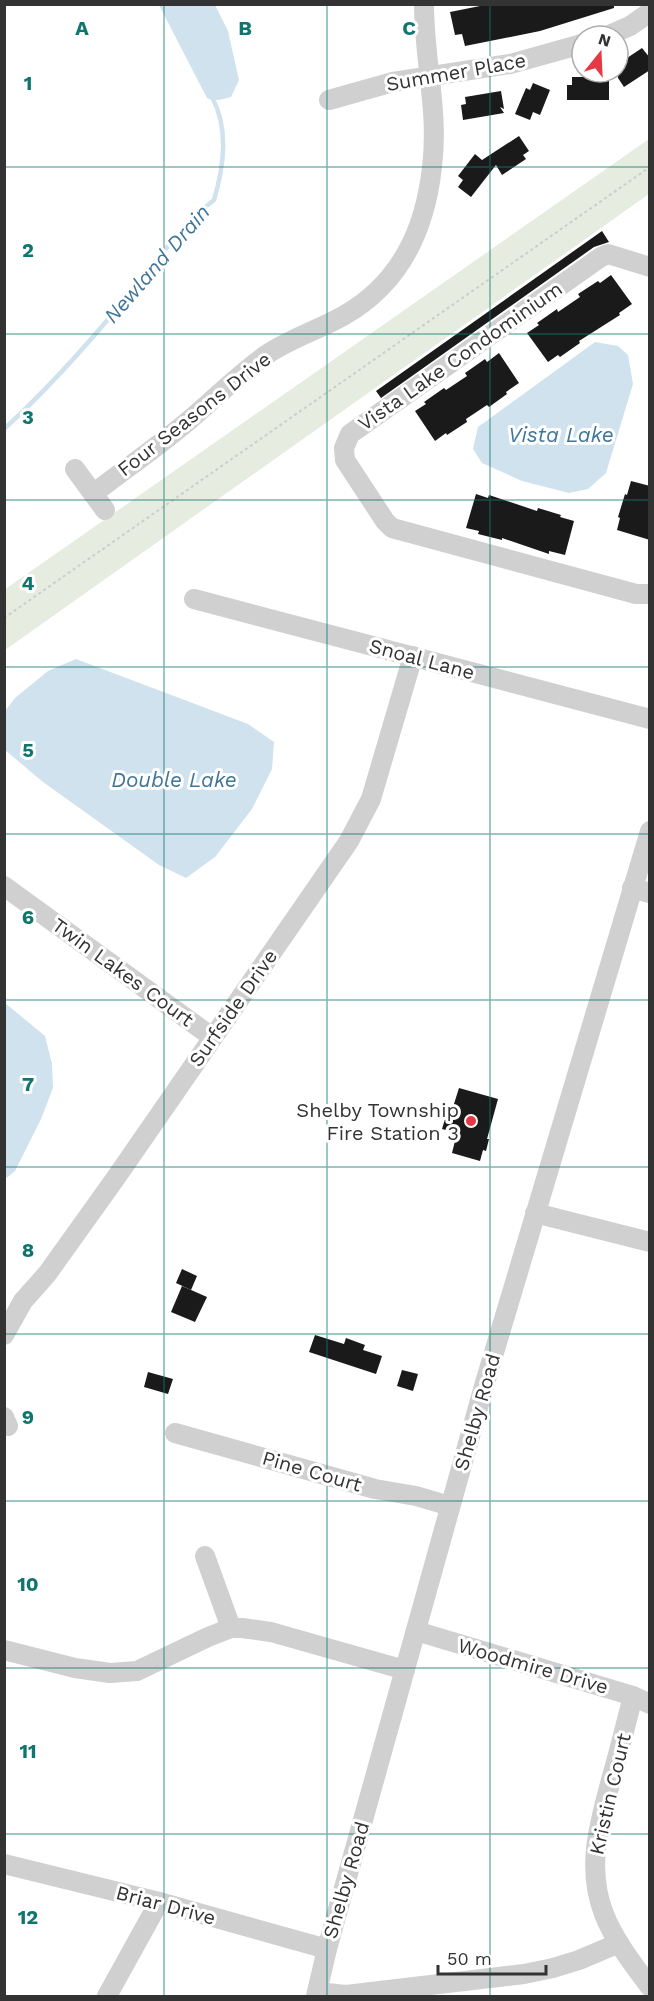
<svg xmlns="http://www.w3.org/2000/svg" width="654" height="2001" font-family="'Work Sans',sans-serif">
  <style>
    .green { fill: #e6ecdf }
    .water { fill: #cfe2ee }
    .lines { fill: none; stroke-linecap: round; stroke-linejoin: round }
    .stream { stroke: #cfe2ee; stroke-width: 4.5 }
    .building { fill: #1a1a1a }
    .path { stroke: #cdcdcd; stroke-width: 2; stroke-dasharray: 3 3; stroke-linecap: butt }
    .minor { stroke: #d0d0d0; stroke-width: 20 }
    .grid { fill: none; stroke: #0f766e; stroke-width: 1.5; stroke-opacity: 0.55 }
    .poi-dot { fill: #e63946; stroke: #fff; stroke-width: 2 }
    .labels { text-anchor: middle; stroke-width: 6; stroke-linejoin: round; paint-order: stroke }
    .street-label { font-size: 20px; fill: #333; stroke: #fff }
    .poi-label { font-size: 20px; fill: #333; stroke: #fff; text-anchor: end }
    .water-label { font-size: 21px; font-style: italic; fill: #3f7597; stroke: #fff }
    .grid-label { font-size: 20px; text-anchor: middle; font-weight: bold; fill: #0f766e; stroke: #fff; stroke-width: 6; stroke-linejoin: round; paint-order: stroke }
  </style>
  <rect width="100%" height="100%" fill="#fff"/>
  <!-- green -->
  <polygon class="green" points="649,139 649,194 5,650 4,590"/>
  <!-- water -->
  <g class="water">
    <path d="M159,5H215L228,31L239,80L231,97C223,99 215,102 207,98Z"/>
    <polygon points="595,342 618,346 628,355 633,384 606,473 588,489 569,493 522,481 482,463 473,449 478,427"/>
    <polygon points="76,659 248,724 274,742 272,769 252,809 215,857 186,878 159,865 43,782 5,750 5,711 15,698 48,671"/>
    <polygon points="5,1003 45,1036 52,1064 53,1088 41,1119 15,1171 5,1179"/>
  </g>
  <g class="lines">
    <!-- stream -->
    <path class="stream" d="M4,429C48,389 88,344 126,298C154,265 179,227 214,200C224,166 229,129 212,97"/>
  </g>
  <!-- building -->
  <g class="building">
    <polygon points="490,4 614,4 614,8 540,31 465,46 462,34 455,35 450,12"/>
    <polygon points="642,48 650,58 650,70 624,87 618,78 618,64"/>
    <polygon points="572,77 609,77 609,100 567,100 567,85 572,85"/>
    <polygon points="533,83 550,90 540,115 533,112 530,120 515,114 526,88 530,90"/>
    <polygon points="501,91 504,109 500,107 504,113 463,120 461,105 466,104 465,97"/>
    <polygon points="519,136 529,151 523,155 526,159 502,175 496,165 471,197 458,187 463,180 458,176 475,154 482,160"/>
    <polygon points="602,231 609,242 594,247 381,398 376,391"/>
    <polygon points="611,275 632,304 619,313 620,315 579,341 580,343 560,357 558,355 548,362 527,333 539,325 537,323 557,309 558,312 580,297 578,294 598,281 600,283"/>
    <polygon points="499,353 519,383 506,392 507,394 489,407 487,405 466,419 467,422 447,435 446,433 435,441 415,411 426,404 424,402 444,388 446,390 467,376 465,373 485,359 487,362"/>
    <polygon points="631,481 650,486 650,540 617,530 620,518 618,517 625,494 627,495"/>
    <polygon points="476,494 488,498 489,495 537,511 538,508 561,515 560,517 574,521 565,555 549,551 549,554 502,538 502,540 478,534 479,531 466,528"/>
    <polygon points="459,1088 498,1099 487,1139 489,1139 486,1151 483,1150 480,1161 452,1153 457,1133 442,1129 449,1106 453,1107"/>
    <polygon points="182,1269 197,1276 191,1290 176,1283"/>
    <polygon points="182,1286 207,1297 195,1322 171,1312"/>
    <polygon points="315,1335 344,1344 346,1338 365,1345 363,1350 382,1356 376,1374 309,1352"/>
    <polygon points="402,1370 418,1374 413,1391 397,1386"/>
    <polygon points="148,1372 173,1379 168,1394 144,1387"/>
  </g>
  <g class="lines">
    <!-- path -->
    <polyline class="path" points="4,618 650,167"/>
    <!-- minor -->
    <g class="minor">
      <polyline points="607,36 630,26 650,12"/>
      <polyline points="329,100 393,82 510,64 582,44"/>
      <polyline points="650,267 608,254 601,257 350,434 344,448 345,460 385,521 392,528 636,594 650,594"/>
      <polyline points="75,469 105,510"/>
      <path d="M93,494C124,470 157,447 187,422C213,400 238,375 266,355C289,339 318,330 343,316C400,284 425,231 432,167C439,111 424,60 424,4"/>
      <polyline points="194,599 650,719"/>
      <polyline points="4,886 212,1037"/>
      <polyline points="632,888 650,893"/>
      <polyline points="535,1213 650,1242"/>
      <polyline points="4,1335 23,1301 47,1274 115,1179 349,841 371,799 413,656"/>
      <polyline points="4,1417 8,1426"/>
      <polyline points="175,1433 375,1489 416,1496 450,1506"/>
      <polyline points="205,1556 231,1628"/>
      <polyline points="416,1631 633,1696 650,1704"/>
      <polyline points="4,1650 75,1668 110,1673 137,1671 208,1637 231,1628 242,1628 271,1632 405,1670"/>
      <path d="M633,1696C626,1724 619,1752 611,1780C599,1825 586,1868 604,1914C614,1940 633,1964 650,1987"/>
      <polyline points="4,1864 159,1902 327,1949"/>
      <polyline points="317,1992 346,1995 524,1974 553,1968 579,1960 619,1943"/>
      <polyline points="107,1996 159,1902"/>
      <polyline points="316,1996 327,1949 484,1386 650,831"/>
    </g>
  </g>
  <!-- grid -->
  <path class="grid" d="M164,4V1996M327,4V1996M490,4V1996M4,167H650M4,334H650M4,500H650M4,667H650M4,834H650M4,1000H650M4,1167H650M4,1334H650M4,1501H650M4,1668H650M4,1834H650"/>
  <!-- markers -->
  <circle class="poi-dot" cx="471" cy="1121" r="6"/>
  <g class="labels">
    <!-- street labels -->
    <g class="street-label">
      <text transform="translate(456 72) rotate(-10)" y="7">Summer Place</text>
      <text transform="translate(460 356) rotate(-35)" y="7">Vista Lake Condominium</text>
      <text transform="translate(194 414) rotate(-38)" y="7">Four Seasons Drive</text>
      <text transform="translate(422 659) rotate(15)" y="7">Snoal Lane</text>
      <text transform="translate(123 972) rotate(36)" y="7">Twin Lakes Court</text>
      <text transform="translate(233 1008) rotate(-55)" y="7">Surfside Drive</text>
      <text transform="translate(477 1412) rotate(-74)" y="7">Shelby Road</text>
      <text transform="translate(312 1471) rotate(16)" y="7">Pine Court</text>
      <text transform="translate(533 1666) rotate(16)" y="7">Woodmire Drive</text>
      <text transform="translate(610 1794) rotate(-77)" y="7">Kristin Court</text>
      <text transform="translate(346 1880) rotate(-74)" y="7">Shelby Road</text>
      <text transform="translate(166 1905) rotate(15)" y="7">Briar Drive</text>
    </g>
    <!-- poi labels -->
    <g class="poi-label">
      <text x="459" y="1117">Shelby Township<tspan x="459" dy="23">Fire Station 3</tspan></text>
    </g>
    <!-- water labels -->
    <g class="water-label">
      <text transform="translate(157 264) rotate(-49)" y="7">Newland Drain</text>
      <text x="561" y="442">Vista Lake</text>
      <text x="174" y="787">Double Lake</text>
    </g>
  </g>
  <g class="grid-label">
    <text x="82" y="35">A</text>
    <text x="245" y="35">B</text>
    <text x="409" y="35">C</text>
    <text x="28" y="90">1</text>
    <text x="28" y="257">2</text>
    <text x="28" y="424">3</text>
    <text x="28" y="590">4</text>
    <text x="28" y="757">5</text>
    <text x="28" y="924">6</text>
    <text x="28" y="1091">7</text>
    <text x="28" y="1257">8</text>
    <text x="28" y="1424">9</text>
    <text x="28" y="1591">10</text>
    <text x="28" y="1758">11</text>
    <text x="28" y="1924">12</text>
  </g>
  <!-- border -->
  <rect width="654" height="2001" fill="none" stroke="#333333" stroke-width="12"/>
  <!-- north arrow -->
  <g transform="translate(600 54) rotate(18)"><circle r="28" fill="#ffffff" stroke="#adadad" stroke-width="1.5"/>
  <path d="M0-4.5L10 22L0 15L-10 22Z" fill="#e63946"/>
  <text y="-9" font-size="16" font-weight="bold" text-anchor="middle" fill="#333333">N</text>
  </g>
  <!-- scale -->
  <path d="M438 1965v9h108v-9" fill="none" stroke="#333333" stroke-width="3"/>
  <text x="447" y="1965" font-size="18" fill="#333333" stroke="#ffffff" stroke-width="4.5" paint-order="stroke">50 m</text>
</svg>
